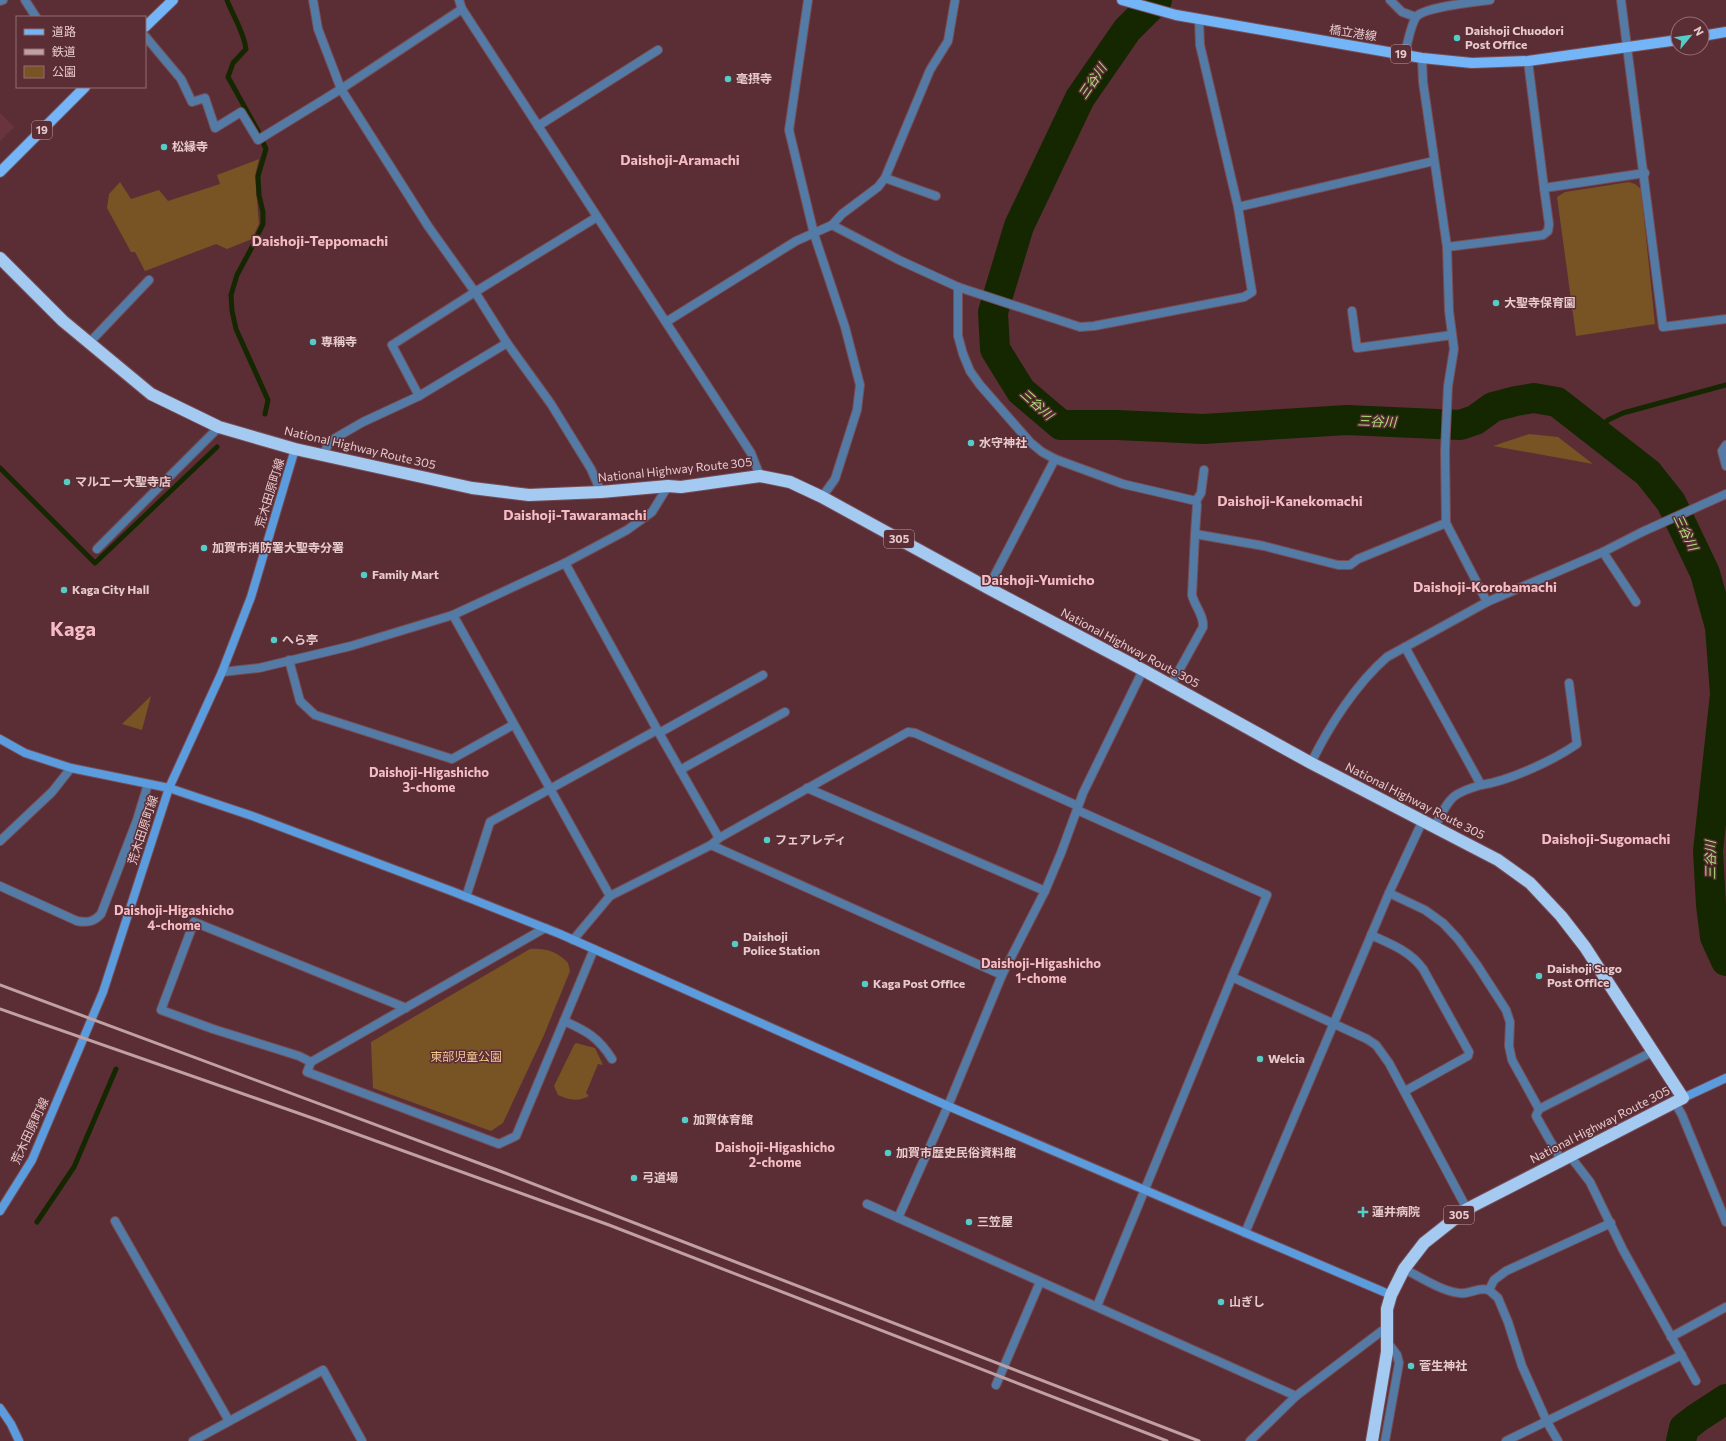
<svg xmlns="http://www.w3.org/2000/svg" width="1726" height="1441" font-family="Commissioner,'Noto Sans JP',sans-serif">
  <style>
    .built { fill: #69343d }
    .green { fill: #785324 }
    .lines { fill: none; stroke-linecap: round; stroke-linejoin: round }
    .stream { stroke: #152700; stroke-width: 5 }
    .river { stroke: #152700; stroke-width: 30 }
    .lane-casing { stroke: #774d54; stroke-width: 10 }
    .street-casing { stroke: #774d54; stroke-width: 10 }
    .secondary-casing { stroke: #774d54; stroke-width: 10 }
    .primary-casing { stroke: #774d54; stroke-width: 12 }
    .highway-casing { stroke: #774d54; stroke-width: 14 }
    .lane { stroke: #537ba5; stroke-width: 8 }
    .street { stroke: #537ba5; stroke-width: 8 }
    .secondary { stroke: #5b9cde; stroke-width: 8 }
    .primary { stroke: #74b5f8; stroke-width: 10 }
    .highway { stroke: #a4caf2; stroke-width: 12 }
    .rail { stroke: #c1a0a4; stroke-width: 3 }
    .poi-dot { fill: #54cdc7; stroke: #5b2e36; stroke-width: 1.5 }
    .labels { text-anchor: middle; stroke-width: 3; stroke-linejoin: round; paint-order: stroke }
    .shield { fill: #5b2e36; stroke: #bd9ba0; stroke-width: 1 }
    .shield-label { font-size: 11px; font-weight: bold; fill: #e7cacd }
    .poi-label { font-size: 12px; font-weight: bold; fill: #e7cacd; stroke: #5b2e36; text-anchor: start }
    .street-label { font-size: 12px; fill: #e7cacd; stroke: #5b2e36 }
    .park-label { font-size: 12px; fill: #f4c690; stroke: #5b2e36 }
    .water-label { font-size: 13px; font-style: italic; fill: #abde76; stroke: #5b2e36 }
    .neighbourhood-label { font-size: 13px; font-weight: bold; fill: #f5bcc3; stroke: #5b2e36 }
    .quarter-label { font-size: 14px; font-weight: bold; fill: #f5bcc3; stroke: #5b2e36 }
    .town-label { font-size: 20px; font-weight: bold; fill: #f5bcc3; stroke: #5b2e36 }
  </style>
  <rect width="100%" height="100%" fill="#5b2e36"/>
  <!-- built -->
  <polygon class="built" points="0,113 14,127 0,141"/>
  <!-- green -->
  <g class="green">
    <polygon points="259,159 255,176 259,224 252,239 227,249 216,244 145,271 135,252 131,252 107,208 109,194 120,182 131,199 159,190 168,201 220,184 217,175"/>
    <polygon points="1629,182 1635,184 1641,189 1655,324 1576,336 1557,197 1565,192"/>
    <polygon points="1529,434 1558,437 1593,464 1493,446"/>
    <polygon points="151,696 142,730 122,724"/>
    <path d="M530,949C545,948 558,952 568,963L570,971L544,1035L503,1123L491,1131L373,1088L371,1042Z"/>
    <path d="M576,1043L595,1048L603,1065L598,1064L586,1093L589,1096C577,1102 570,1100 558,1095L554,1086L574,1045Z"/>
  </g>
  <g class="lines">
    <!-- stream -->
    <g class="stream">
      <path d="M227,0C233,16 244,32 246,49L233,63L228,77L258,131L266,149L258,176L259,195L263,212V224L251,249L237,275L231,295L232,311L236,329L268,400L265,414"/>
      <polyline points="1596,432 1608,420 1623,413 1726,385"/>
      <polyline points="0,468 95,563 217,447"/>
      <polyline points="37,1222 74,1167 116,1069"/>
    </g>
    <!-- river -->
    <g class="river">
      <polyline points="1157,0 1127,30 1080,98 1019,226 993,312 995,349 1021,391 1061,425 1117,425 1203,429 1347,420 1460,425 1475,420 1493,407 1516,401 1534,398 1557,402 1648,473 1671,502 1705,573 1720,627 1725,694 1708,851 1711,905 1715,937 1726,961"/>
      <polyline points="1681,1441 1684,1428 1697,1418 1726,1399"/>
    </g>
    <!-- lane casing -->
    <g class="lane-casing">
      <g id="lane">
        <polyline points="145,36 181,79 192,102 205,98 215,128 241,112 258,140 341,89 462,9"/>
        <polyline points="538,126 658,50"/>
        <polyline points="885,178 936,196"/>
        <polyline points="1352,311 1357,348 1452,335"/>
        <polyline points="89,343 149,280"/>
        <polyline points="419,396 392,345 475,292"/>
        <polyline points="1603,552 1636,602"/>
        <polyline points="659,733 763,675"/>
        <polyline points="680,770 785,712"/>
        <polyline points="1389,893 1425,910 1443,923 1458,939 1477,965 1506,1010 1510,1022 1509,1046 1512,1060 1539,1109"/>
        <path d="M564,1021C587,1031 599,1038 612,1059"/>
        <polyline points="115,1221 229,1421"/>
      </g>
    </g>
    <!-- street casing -->
    <g class="street-casing">
      <g id="street">
        <polyline points="25,0 36,17"/>
        <polyline points="313,0 318,29 341,89 428,226 475,292 507,343 551,404 591,469 601,492"/>
        <polyline points="459,0 462,9 751,453 760,476"/>
        <polyline points="808,0 789,130 814,234 845,327 860,385 857,410 835,479 822,497"/>
        <polyline points="1390,0 1402,12 1416,17"/>
        <polyline points="1621,0 1663,327 1726,319"/>
        <polyline points="0,1 3,0"/>
        <path d="M1405,54C1407,45 1411,23 1417,16C1427,7 1474,2 1490,0"/>
        <polyline points="1422,58 1423,82 1447,247 1449,311 1454,349 1448,386 1445,451 1446,523 1487,602"/>
        <polyline points="1528,61 1544,188"/>
        <polyline points="1238,207 1434,161"/>
        <polyline points="832,225 899,260 958,287 1080,327 1094,326 1244,297 1252,292 1238,207 1200,45 1199,19"/>
        <polyline points="1447,247 1543,235 1548,231 1549,224 1544,188 1645,173"/>
        <polyline points="958,287 958,336 963,354 970,371 980,385 1030,442 1042,452 1055,459 1123,484 1196,501 1197,505 1195,534 1264,546 1338,565 1350,565 1358,559 1446,523"/>
        <polyline points="475,292 597,217"/>
        <polyline points="666,322 796,241 832,225 842,214 878,187 885,178 930,70 948,41 955,0"/>
        <polyline points="1726,445 1722,451 1726,466"/>
        <polyline points="323,455 330,441 363,422 419,396 507,343"/>
        <polyline points="1196,501 1201,493 1204,470"/>
        <polyline points="97,549 219,427"/>
        <polyline points="565,563 659,733 719,838"/>
        <polyline points="988,588 1055,459"/>
        <polyline points="453,615 610,896"/>
        <path d="M1405,647L1481,785C1449,794 1450,799 1435,826"/>
        <polyline points="289,660 300,701 315,715 452,759 513,725"/>
        <polyline points="222,672 259,668 351,646 453,615 565,563 627,530 652,512 668,486"/>
        <path d="M1171,685L1203,627C1204,615 1195,607 1192,595L1195,534"/>
        <path d="M1311,763C1329,726 1356,684 1387,657L1487,602L1603,552L1642,532L1726,494"/>
        <path d="M1481,785C1509,781 1554,760 1577,744L1569,683"/>
        <polyline points="807,788 1045,891"/>
        <polyline points="1077,810 1267,895 1232,977 1097,1306"/>
        <polyline points="0,841 52,792 71,768"/>
        <polyline points="711,845 1002,975"/>
        <path d="M0,886L77,921C87,923 94,922 101,914L137,820L148,784"/>
        <polyline points="466,897 490,822 657,730"/>
        <polyline points="545,928 311,1062 307,1072 499,1144 516,1136 594,949"/>
        <path d="M1371,935C1391,944 1410,951 1423,969L1469,1052L1468,1056L1405,1091"/>
        <polyline points="573,940 610,896 711,845 719,838 908,732 915,733 1078,806"/>
        <polyline points="1232,977 1367,1039 1376,1045 1389,1063 1467,1209"/>
        <polyline points="311,1062 299,1056 213,1029 161,1010 194,922 406,1008"/>
        <polyline points="1674,1101 1682,1115 1726,1222"/>
        <polyline points="1570,1156 1590,1182 1623,1250 1696,1381"/>
        <polyline points="1561,1160 1536,1116 1539,1109 1654,1051"/>
        <polyline points="867,1204 1296,1396"/>
        <polyline points="898,1218 948,1106 1002,975 1045,891 1061,853 1083,793 1143,670"/>
        <polyline points="1245,1233 1389,893 1423,820"/>
        <path d="M1404,1269C1421,1277 1447,1295 1465,1293C1475,1292 1479,1287 1489,1290L1494,1280L1506,1271L1611,1223"/>
        <polyline points="1489,1290 1498,1298 1508,1322 1522,1366 1547,1422 1558,1441"/>
        <polyline points="1671,1337 1726,1307"/>
        <polyline points="996,1385 1040,1282"/>
        <polyline points="193,1441 323,1370 362,1441"/>
        <polyline points="1250,1441 1296,1396 1387,1327"/>
        <polyline points="1385,1441 1399,1363 1397,1355 1388,1343"/>
        <polyline points="1506,1441 1682,1355"/>
      </g>
    </g>
    <!-- secondary casing -->
    <g class="secondary-casing">
      <g id="secondary">
        <polyline points="0,739 25,753 71,768 169,788 255,817 454,892 560,934 948,1106 1391,1295"/>
        <polyline points="1683,1098 1726,1078"/>
        <polyline points="0,1211 32,1160 103,992 169,788 222,672 251,597 295,449"/>
        <polyline points="0,1408 11,1424 19,1441"/>
      </g>
    </g>
    <!-- primary casing -->
    <g class="primary-casing">
      <g id="primary">
        <polyline points="1122,0 1176,15 1422,58 1472,63 1528,61 1678,40"/>
        <polyline points="145,27 173,0"/>
        <polyline points="1702,36 1726,32"/>
        <polyline points="0,172 85,87"/>
      </g>
    </g>
    <!-- highway casing -->
    <g class="highway-casing">
      <polyline id="highway" points="0,258 63,321 151,394 219,427 295,449 472,488 529,495 601,492 668,486 681,487 760,476 790,482 822,497 988,588 1143,670 1311,763 1498,860 1530,883 1561,916 1585,947 1683,1098 1467,1209 1424,1243 1404,1269 1391,1295 1387,1309 1387,1352 1372,1441"/>
    </g>
    <!-- lane -->
    <use href="#lane" class="lane"/>
    <!-- street -->
    <use href="#street" class="street"/>
    <!-- secondary -->
    <use href="#secondary" class="secondary"/>
    <!-- primary -->
    <use href="#primary" class="primary"/>
    <!-- highway -->
    <use href="#highway" class="highway"/>
    <!-- rail -->
    <g class="rail">
      <polyline points="0,985 500,1171 1199,1441"/>
      <polyline points="0,1009 315,1119 609,1225 1167,1441"/>
    </g>
  </g>
  <!-- markers -->
  <g class="poi-dot">
    <circle cx="1457" cy="38" r="4"/>
    <circle cx="728" cy="79" r="4"/>
    <circle cx="164" cy="147" r="4"/>
    <circle cx="1496" cy="303" r="4"/>
    <circle cx="313" cy="342" r="4"/>
    <circle cx="971" cy="443" r="4"/>
    <circle cx="67" cy="482" r="4"/>
    <circle cx="204" cy="548" r="4"/>
    <circle cx="364" cy="575" r="4"/>
    <circle cx="64" cy="590" r="4"/>
    <circle cx="274" cy="640" r="4"/>
    <circle cx="767" cy="840" r="4"/>
    <circle cx="735" cy="944" r="4"/>
    <circle cx="1539" cy="976" r="4"/>
    <circle cx="865" cy="984" r="4"/>
    <circle cx="1260" cy="1059" r="4"/>
    <circle cx="685" cy="1120" r="4"/>
    <circle cx="888" cy="1153" r="4"/>
    <circle cx="634" cy="1178" r="4"/>
    <path d="M1361 1206h4v4h4v4h-4v4h-4v-4h-4v-4h4z"/>
    <circle cx="969" cy="1222" r="4"/>
    <circle cx="1221" cy="1302" r="4"/>
    <circle cx="1411" cy="1366" r="4"/>
  </g>
  <g class="labels">
    <!-- shield labels -->
    <g class="shield">
      <rect x="1391" y="45" width="20" height="18" rx="3"/>
      <rect x="32" y="121" width="20" height="18" rx="3"/>
      <rect x="884" y="530" width="30" height="18" rx="3"/>
      <rect x="1444" y="1206" width="30" height="18" rx="3"/>
    </g>
    <g class="shield-label">
      <text x="1401" y="58">19</text>
      <text x="42" y="134">19</text>
      <text x="899" y="543">305</text>
      <text x="1459" y="1219">305</text>
    </g>
    <!-- poi labels -->
    <g class="poi-label">
      <text x="1465" y="35">Daishoji Chuodori<tspan x="1465" dy="14">Post Office</tspan></text>
      <text x="736" y="83">毫摂寺</text>
      <text x="172" y="151">松縁寺</text>
      <text x="1504" y="307">大聖寺保育園</text>
      <text x="321" y="346">専稱寺</text>
      <text x="979" y="447">水守神社</text>
      <text x="75" y="486">マルエー大聖寺店</text>
      <text x="212" y="552">加賀市消防署大聖寺分署</text>
      <text x="372" y="579">Family Mart</text>
      <text x="72" y="594">Kaga City Hall</text>
      <text x="282" y="644">へら亭</text>
      <text x="775" y="844">フェアレディ</text>
      <text x="743" y="941">Daishoji<tspan x="743" dy="14">Police Station</tspan></text>
      <text x="1547" y="973">Daishoji Sugo<tspan x="1547" dy="14">Post Office</tspan></text>
      <text x="873" y="988">Kaga Post Office</text>
      <text x="1268" y="1063">Welcia</text>
      <text x="693" y="1124">加賀体育館</text>
      <text x="896" y="1157">加賀市歴史民俗資料館</text>
      <text x="642" y="1182">弓道場</text>
      <text x="1372" y="1216">蓮井病院</text>
      <text x="977" y="1226">三笠屋</text>
      <text x="1229" y="1306">山ぎし</text>
      <text x="1419" y="1370">菅生神社</text>
    </g>
    <!-- street labels -->
    <g class="street-label">
      <text transform="translate(1353 33) rotate(9)" y="4">橋立港線</text>
      <text transform="translate(360 448) rotate(13)" y="4">National Highway Route 305</text>
      <text transform="translate(675 470) rotate(-6)" y="4">National Highway Route 305</text>
      <text transform="translate(270 493) rotate(-73)" y="4">荒木田原町線</text>
      <text transform="translate(1130 648) rotate(28)" y="4">National Highway Route 305</text>
      <text transform="translate(1415 801) rotate(27)" y="4">National Highway Route 305</text>
      <text transform="translate(143 830) rotate(-72)" y="4">荒木田原町線</text>
      <text transform="translate(1600 1125) rotate(-27)" y="4">National Highway Route 305</text>
      <text transform="translate(30 1131) rotate(-65)" y="4">荒木田原町線</text>
    </g>
    <!-- park labels -->
    <g class="park-label">
      <text x="466" y="1061">東部児童公園</text>
    </g>
    <!-- water labels -->
    <g class="water-label">
      <text transform="translate(1092 81) rotate(-56)" y="5">三谷川</text>
      <text transform="translate(1037 404) rotate(42)" y="5">三谷川</text>
      <text transform="translate(1377 421) rotate(2)" y="5">三谷川</text>
      <text transform="translate(1686 532) rotate(64)" y="5">三谷川</text>
      <text transform="translate(1710 860) rotate(-90)" y="5">三谷川</text>
    </g>
    <!-- neighbourhood labels -->
    <g class="neighbourhood-label">
      <text x="429" y="777">Daishoji-Higashicho<tspan x="429" dy="15">3-chome</tspan></text>
      <text x="174" y="915">Daishoji-Higashicho<tspan x="174" dy="15">4-chome</tspan></text>
      <text x="1041" y="968">Daishoji-Higashicho<tspan x="1041" dy="15">1-chome</tspan></text>
      <text x="775" y="1152">Daishoji-Higashicho<tspan x="775" dy="15">2-chome</tspan></text>
    </g>
    <!-- quarter labels -->
    <g class="quarter-label">
      <text x="680" y="165">Daishoji-Aramachi</text>
      <text x="320" y="246">Daishoji-Teppomachi</text>
      <text x="1290" y="506">Daishoji-Kanekomachi</text>
      <text x="575" y="520">Daishoji-Tawaramachi</text>
      <text x="1038" y="585">Daishoji-Yumicho</text>
      <text x="1485" y="592">Daishoji-Korobamachi</text>
      <text x="1606" y="844">Daishoji-Sugomachi</text>
    </g>
    <!-- town labels -->
    <g class="town-label">
      <text x="73" y="636">Kaga</text>
    </g>
  </g>
  <!-- legend -->
  <rect x="16" y="16" width="130" height="72" fill="#5b2e36" stroke="#936c72"/>
  <rect x="24" y="29" width="20" height="6" fill="#74b5f8" stroke="#936c72"/>
  <text x="52" y="36" font-size="12" fill="#e7cacd">道路</text>
  <rect x="24" y="49" width="20" height="6" fill="#c1a0a4" stroke="#936c72"/>
  <text x="52" y="56" font-size="12" fill="#e7cacd">鉄道</text>
  <rect x="24" y="66" width="20" height="12" fill="#785324" stroke="#936c72"/>
  <text x="52" y="76" font-size="12" fill="#e7cacd">公園</text>
  <!-- north arrow -->
  <g transform="translate(1690 36) rotate(61)"><circle r="19" fill="#5b2e36" stroke="#936c72"/>
  <path d="M0-3L7 15L0 10L-7 15Z" fill="#54cdc7"/>
  <text y="-6" font-size="11" font-weight="bold" text-anchor="middle" fill="#e7cacd">N</text>
  </g>
</svg>
